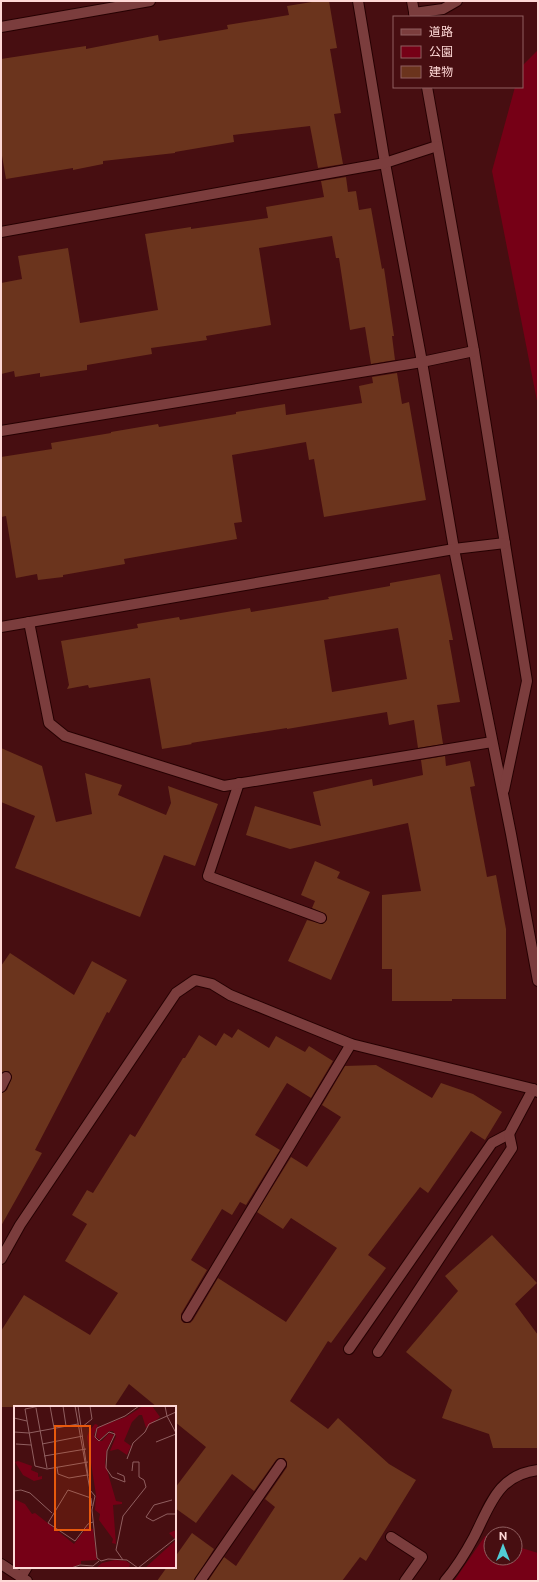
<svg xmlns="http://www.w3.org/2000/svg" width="539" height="1582" font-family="'Public Sans','Noto Sans JP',sans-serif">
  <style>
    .green { fill: #760016 }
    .building { fill: #6b341d; fill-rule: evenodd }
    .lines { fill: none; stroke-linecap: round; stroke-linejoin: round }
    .service-casing { stroke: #260002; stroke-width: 12 }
    .minor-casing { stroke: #260002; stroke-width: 12 }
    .service { stroke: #7b3d3d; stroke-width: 10 }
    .minor { stroke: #7b3d3d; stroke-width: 10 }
    .inset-road { fill: none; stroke: #905f60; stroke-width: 1 }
    .view { fill: #e8590c; fill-opacity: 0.15; stroke: #e8590c; stroke-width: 2 }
    .inset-edge { fill: none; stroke: #fed8d6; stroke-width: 2 }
  </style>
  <rect width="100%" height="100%" fill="#470e11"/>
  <!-- green -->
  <g class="green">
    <polygon points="538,50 538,406 492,171 515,87 522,87 522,66"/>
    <polygon points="485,1536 491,1538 491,1558 515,1558 515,1546 538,1553 538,1581 454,1581"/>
  </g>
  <!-- building -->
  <g class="building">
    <polygon points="318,1 329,1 337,48 330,49 341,113 334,114 343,164 318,168 310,126 233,135 234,142 175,152 175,153 103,161 103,164 73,170 73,168 6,179 1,150 1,59 86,46 86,49 158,35 159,41 228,29 227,25 289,15 287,6"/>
    <polygon points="346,177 348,192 356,191 359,210 371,208 382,269 384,268 394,336 392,336 395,360 371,364 365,327 350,330 339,258 336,258 332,236 259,248 271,325 206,336 207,340 151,348 152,354 87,365 87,370 40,377 40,373 15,377 14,371 1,374 1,283 22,279 18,256 68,248 80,323 158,310 145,234 191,227 191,229 268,218 266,207 324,197 321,181"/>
    <polygon points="397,373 402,404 409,402 426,500 324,517 314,459 309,460 306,442 232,455 242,522 234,523 237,539 124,559 125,564 63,575 63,577 38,580 37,574 16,578 6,516 1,517 1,457 52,449 51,443 111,433 111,432 158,424 159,427 236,414 236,412 285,404 286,415 362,403 359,386 373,383 372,377"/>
    <path d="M440,574L453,640H449L460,702L437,705L443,744L418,748L414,720L389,725L387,712L287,729V728L191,743L192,744L162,749L150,678L89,688L88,685L67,689L69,685L61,641L138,628L137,624L179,617L180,620L250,608L251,612L329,599L328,597L390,586V583ZM398,628L407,679L332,692L324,640Z"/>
    <polygon points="1,748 42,766 56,822 92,814 85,773 122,785 118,795 166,815 171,803 168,786 218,804 195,866 164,855 140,917 15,868 35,816 1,802"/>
    <polygon points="445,756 446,766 470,761 475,786 470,787 487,877 496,875 506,929 506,999 452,999 452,1001 392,1001 392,969 382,969 382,895 421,891 408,823 290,849 246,835 255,806 321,826 313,792 372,779 373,786 423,775 421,760"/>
    <polygon points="315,861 340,872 337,878 370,892 331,980 288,961 307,920 322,924 327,920 326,914 312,908 315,901 301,895"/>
    <polygon points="10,953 74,995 92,961 127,980 109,1013 107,1012 35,1150 42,1153 1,1226 1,1093 7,1090 12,1077 9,1071 5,1071 1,1073 1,966"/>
    <polygon points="238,1029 269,1048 276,1036 305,1052 309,1046 333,1061 311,1098 287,1083 255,1135 280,1150 246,1205 240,1202 232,1215 222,1209 191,1260 207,1270 181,1314 181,1320 184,1323 190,1323 193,1320 218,1278 286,1322 337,1248 291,1218 283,1229 257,1212 291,1157 307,1167 341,1117 322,1105 345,1066 376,1065 432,1098 441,1083 473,1094 502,1112 485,1140 471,1131 428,1193 420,1187 368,1255 386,1268 331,1343 328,1341 290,1401 328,1429 338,1418 389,1464 416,1480 366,1561 360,1557 342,1581 208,1581 224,1557 236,1566 275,1507 265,1499 287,1467 287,1462 284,1458 279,1458 276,1460 254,1491 232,1474 196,1523 175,1508 175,1488 206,1447 175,1422 175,1407 157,1407 129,1384 114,1407 1,1407 1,1331 24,1295 90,1335 118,1293 65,1261 87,1224 72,1215 87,1190 93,1193 130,1134 135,1137 183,1058 185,1058 199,1035 216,1046 224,1033 232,1038"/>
    <polygon points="492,1235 537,1283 515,1304 538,1335 538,1448 493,1448 489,1434 442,1418 452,1390 406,1352 458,1291 445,1276"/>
    <polygon points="192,1533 214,1549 194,1581 157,1581 167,1567 175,1567 175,1557"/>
  </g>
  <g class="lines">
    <!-- service casing -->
    <g class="service-casing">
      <g id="service">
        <polyline points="239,783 208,876 321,918"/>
        <polyline points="1,1087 6,1077"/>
        <polyline points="187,1317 351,1044"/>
        <polyline points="349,1349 492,1143 509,1134 533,1089"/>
        <polyline points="378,1352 512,1148 509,1134"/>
        <polyline points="391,1537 422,1557 405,1581"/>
        <polyline points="21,1577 27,1567"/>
        <polyline points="200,1581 281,1464"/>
      </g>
    </g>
    <!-- minor casing -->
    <g class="minor-casing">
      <g id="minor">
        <polyline points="358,1 385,163 422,362 454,549 511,834 538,981"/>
        <polyline points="412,1 415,17"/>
        <polyline points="414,13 443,9 457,1"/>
        <polyline points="1,27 150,1"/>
        <polyline points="427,87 474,351 527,681 504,790"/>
        <polyline points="1,232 385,163 437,146"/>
        <polyline points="1,431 422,362 474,351"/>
        <polyline points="29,622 49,723 65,736 224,786 492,742"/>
        <polyline points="1,627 454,549 505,543"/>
        <polyline points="1,1259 20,1225 176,993 195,980 212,984 230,995 351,1044 533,1089 538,1092"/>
        <polyline points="1,1564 27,1581"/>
        <path d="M445,1581C456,1568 466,1552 474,1537C490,1506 497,1475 538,1470"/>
      </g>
    </g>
    <!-- service -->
    <use href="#service" class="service"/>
    <!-- minor -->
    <use href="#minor" class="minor"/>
  </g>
  <!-- overview -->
  <g transform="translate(14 1406)">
    <rect width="162" height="162" fill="#470e11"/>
    <path d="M129,0H138L146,11L132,22L128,9H125L118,16L110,35L117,40L113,49L104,43L96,45L102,30L99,25H95L86,34L82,31L84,21L112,11ZM81,18L84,19L80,29L84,35H88L95,27L100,29L93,43L91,57L102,95L108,96V98L99,99L102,138L98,137L99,133L85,114L86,108L81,104L82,89L73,31L75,25ZM4,55L18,60L17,64L24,67V71L28,70V73L20,75L9,69L1,56ZM0,93L11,98L18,108L21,107L60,138L73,121L79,123L83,154L67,155V158L56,162H0ZM162,124V162H131L162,134L155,127ZM101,154L112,155L116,158L115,162H82L88,157Z" fill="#760016"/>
    <path class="inset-road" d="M26,0L11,3L21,60L33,63L74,56M36,0L40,22M49,0L52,20M61,0L76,84L81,90L78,104L83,152L87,155L94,153L113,154L124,162L162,132M64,0L74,70M151,0L153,10L162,27M22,2L33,62M0,12L13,15M68,21L78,13L76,0M0,26L15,27L64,18M142,36L162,28M2,38L17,39M28,38L69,30M30,50L72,43M113,53L119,37L131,26L135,18L162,6M43,61L44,68L55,72L73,69M103,67L110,70L111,76L98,71L92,62L93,45L101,28L95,26L85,35L81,31L83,22L111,10L125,0M0,85L7,84L16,87L38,107M158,94L140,99L132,111L139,115L153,108H162M78,100L77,92L54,84L34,117L61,135L74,118L79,116M109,154L102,144L109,110L132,81L130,74L125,71V56H119L118,65M57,162L66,159L79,160L85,155"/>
    <path class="view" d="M41,20H76V124H41Z"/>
    <rect width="162" height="162" class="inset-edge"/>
  </g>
  <!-- border -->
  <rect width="539" height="1582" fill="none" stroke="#fed8d6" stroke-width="4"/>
  <!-- legend -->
  <rect x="393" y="16" width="130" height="72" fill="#470e11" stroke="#905f60"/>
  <rect x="401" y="29" width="20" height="6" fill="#7b3d3d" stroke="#905f60"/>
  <text x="429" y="36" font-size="12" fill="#fed8d6">道路</text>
  <rect x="401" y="46" width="20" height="12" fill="#760016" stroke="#905f60"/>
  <text x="429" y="56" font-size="12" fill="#fed8d6">公園</text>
  <rect x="401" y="66" width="20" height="12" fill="#6b341d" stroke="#905f60"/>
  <text x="429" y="76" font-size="12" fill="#fed8d6">建物</text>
  <!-- north arrow -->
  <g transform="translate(503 1546)"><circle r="19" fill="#470e11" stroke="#905f60"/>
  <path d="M0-3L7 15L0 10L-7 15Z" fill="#51ccd5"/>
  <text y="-6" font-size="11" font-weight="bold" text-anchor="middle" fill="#fed8d6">N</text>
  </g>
</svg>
